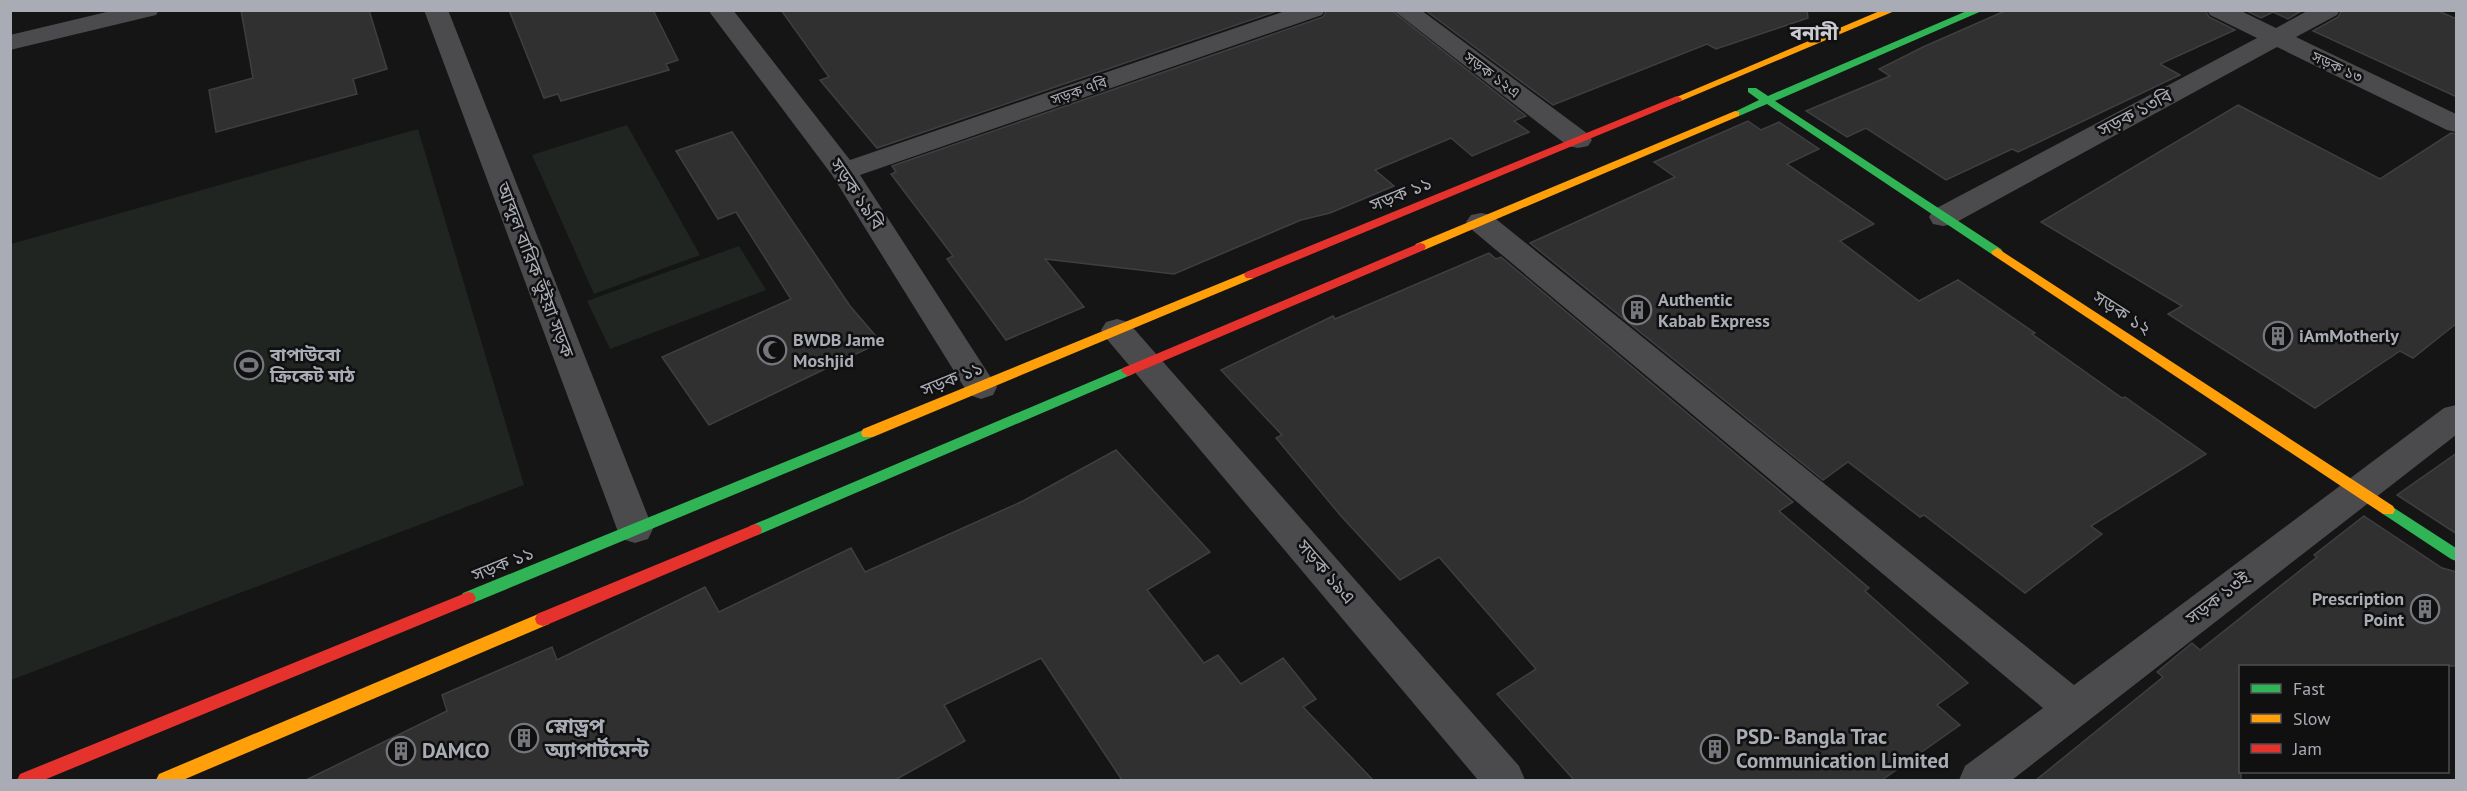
<svg xmlns="http://www.w3.org/2000/svg" width="2467" height="791" font-family="'PT Sans','Noto Sans Bengali',sans-serif">
  <style>
    .green { fill: #202521 }
    .building { fill: #303031; stroke: #3f3f42; stroke-width: 1.5 }
    .lines { fill: none; stroke-linecap: round; stroke-linejoin: round }
    .street { fill: #4b4b4e; fill-rule: evenodd }
    .fast { fill: #30b455; fill-rule: evenodd }
    .slow { fill: #ff9f0a; fill-rule: evenodd }
    .jam { fill: #e5322d; fill-rule: evenodd }
    .labels { text-anchor: middle; stroke-width: 5; stroke-linejoin: round; paint-order: stroke }
    .far-street-label { font-size: 15px; fill: #a9acb5; stroke: #101011 }
    .street-label { font-size: 18px; fill: #a9acb5; stroke: #101011 }
    .poi-label { font-size: 18px; font-weight: bold; fill: #a9acb5; stroke: #101011; text-anchor: start }
    .far-district-label { font-size: 20px; font-weight: bold; fill: #c9cbd1; stroke: #101011 }
    .near-poi-label { font-size: 21px; font-weight: bold; fill: #a9acb5; stroke: #101011; text-anchor: start }
  </style>
  <rect width="100%" height="100%" fill="#151516"/>
  <!-- green -->
  <g class="green">
    <polygon points="627,125 700,255 594,294 532,155"/>
    <polygon points="418,129 524,485 11,680 11,244"/>
    <polygon points="739,246 766,290 610,349 587,301"/>
  </g>
  <!-- building -->
  <g class="building">
    <polygon points="241,10 369,10 387,69 353,79 357,94 216,132 209,90 253,78"/>
    <polygon points="509,10 653,10 678,60 666,64 669,70 561,101 558,94 544,98"/>
    <polygon points="781,10 1280,10 877,148 820,80 829,77"/>
    <polygon points="1327,10 1391,10 1526,116 1514,121 1529,132 1472,156 1451,138 1375,170 1394,186 1330,213 1301,220 1174,274 1045,259 1084,307 1006,340 947,259 953,256 891,174 896,172 892,166 1323,17"/>
    <polygon points="1425,10 1807,10 1808,18 1716,49 1707,44 1553,105"/>
    <polygon points="2007,10 2205,10 2209,17 2235,30 2160,64 2180,75 2018,152 2012,149 1946,180 1866,128 1847,137 1806,111 1890,76 1879,69 1923,47"/>
    <polygon points="2245,10 2303,10 2288,19 2273,12 2261,18"/>
    <polygon points="2342,10 2436,10 2457,19 2457,97 2313,31 2338,17"/>
    <polygon points="2238,105 2380,179 2451,133 2457,134 2457,323 2413,358 2400,351 2315,408 2168,314 2182,306 2041,222"/>
    <polygon points="1748,121 1761,130 1779,122 1819,149 1787,164 1874,224 1840,241 1919,301 1958,280 2035,333 2032,334 2122,398 2125,397 2206,454 2091,526 2102,534 2025,593 1924,515 1920,517 1848,462 1823,480 1530,243 1675,177 1654,162"/>
    <polygon points="732,132 850,306 881,342 709,425 662,357 791,299 736,212 718,219 676,151"/>
    <polygon points="1489,253 1496,259 1501,257 1793,502 1779,511 1869,588 1865,591 1968,683 1937,705 1960,725 1882,780 1574,780 1497,694 1536,669 1439,557 1400,580 1341,516 1276,438 1282,435 1221,370 1333,316 1335,319"/>
    <polygon points="1116,450 1210,552 1147,590 1204,663 1218,655 1241,684 1283,658 1316,699 1303,707 1373,780 1122,780 1041,658 944,705 965,741 895,780 306,780 447,711 442,695 552,647 557,660 705,587 719,612 851,548 865,572 1023,501"/>
    <polygon points="2457,453 2457,534 2397,495"/>
    <polygon points="2364,516 2442,568 2457,572 2457,666 2241,666 2241,780 2036,780 2163,677 2157,672 2192,643 2200,650 2317,557 2314,555"/>
  </g>
  <g class="lines">
    <!-- street -->
    <g class="street">
      <polygon points="115,10 159,10 156,15 10,50 10,35"/>
      <polygon points="424,10 448,10 653,529 648,539 635,543 622,539 617,529"/>
      <polygon points="708,10 733,10 850,160 1288,10 1325,10 1322,15 860,175 997,387 993,395 981,399 969,395 832,175"/>
      <polygon points="1393,10 1421,10 1588,134 1592,140 1588,146 1578,148 1568,146"/>
      <polygon points="2207,10 2239,10 2276,28 2309,10 2340,10 2337,15 2296,37 2456,114 2456,132 2447,130 2277,47 1953,224 1943,226 1933,224 1929,217 1933,210 2257,38 2210,15"/>
      <polygon points="1481,213 1491,215 2074,685 2444,408 2456,405 2456,435 2012,780 1959,780 1965,766 2043,708 1471,229 1466,222 1471,215"/>
      <polygon points="1117,319 1128,322 1519,766 1525,780 1478,780 1106,338 1101,330 1106,322"/>
    </g>
    <!-- fast -->
    <g class="fast">
      <polygon points="1969,10 1984,10 1775,101 2001,249 2003,252 2001,255 1993,255 1767,104 1739,116 1731,116 1730,114 1759,100 1748,92 1748,88 1756,88 1768,96"/>
      <polygon points="1128,366 1135,371 1133,374 760,534 755,536 750,534 748,530 750,526"/>
      <polygon points="868,428 873,429 875,433 873,437 473,603 468,604 463,603 460,598 463,593"/>
      <polygon points="2388,504 2456,548 2456,561 2451,559 2383,514 2381,510 2383,506"/>
    </g>
    <!-- slow -->
    <g class="slow">
      <polygon points="1882,10 1897,10 1681,101 1677,102 1672,99"/>
      <polygon points="1735,111 1739,112 1739,116 1424,250 1416,250 1414,247 1416,244"/>
      <polygon points="1997,248 2393,506 2395,510 2393,514 2383,514 1993,255 1991,252"/>
      <polygon points="1250,271 1254,272 1256,275 1254,278 873,437 863,437 861,433 863,429"/>
      <polygon points="543,612 549,614 551,619 549,624 183,780 156,780 159,774"/>
    </g>
    <!-- jam -->
    <g class="jam">
      <polygon points="1677,96 1682,99 1681,101 1254,278 1246,278 1244,275 1246,272"/>
      <polygon points="1420,243 1424,244 1426,247 1424,250 1133,374 1128,376 1121,371 1123,368"/>
      <polygon points="755,524 760,526 762,530 760,534 549,624 543,626 537,624 535,619 537,614"/>
      <polygon points="468,592 473,593 476,598 473,603 44,780 17,780 20,774"/>
    </g>
  </g>
  <!-- icons -->
  <defs>
    <g id="building-ring" transform="scale(1.5)"><circle r="9.5" fill="#101011" stroke="#75777d" stroke-width="1.5"/><path d="M-4-6H4V6H1V3H-1V6H-4ZM-2.5-4.3h1.7v1.8h-1.7ZM.8-4.3h1.7v1.8H.8ZM-2.5-1h1.7V.8h-1.7ZM.8-1h1.7V.8H.8Z" fill="#75777d"/></g>
    <g id="mosque-ring" transform="scale(1.5)"><circle r="9.5" fill="#101011" stroke="#75777d" stroke-width="1.5"/><path d="M3.5-4.9A6 6 0 1 0 3.5 4.9A5 5 0 1 1 3.5-4.9Z" fill="#75777d"/></g>
    <g id="stadium-ring" transform="scale(1.5)"><circle r="9.5" fill="#101011" stroke="#75777d" stroke-width="1.5"/><path d="M0-5a6.5 5 0 1 0 0 10a6.5 5 0 1 0 0-10ZM-3.5-1.8h7v3.6h-7Z" fill="#75777d"/></g>
  </defs>
  <g fill-rule="evenodd">
    <use href="#building-ring" x="1637" y="310"/>
    <use href="#building-ring" x="2278" y="336"/>
    <use href="#mosque-ring" x="772" y="350"/>
    <use href="#stadium-ring" x="249" y="365"/>
    <use href="#building-ring" x="2425" y="609"/>
    <use href="#building-ring" x="524" y="738"/>
    <use href="#building-ring" x="1715" y="749"/>
    <use href="#building-ring" x="401" y="751"/>
  </g>
  <g class="labels">
    <!-- far-street labels -->
    <g class="far-street-label">
      <text transform="translate(2337 67) rotate(25)" y="5">সড়ক ১৩</text>
      <text transform="translate(1492 75) rotate(37)" y="5">সড়ক ১২এ</text>
      <text transform="translate(1079 91) rotate(-19)" y="5">সড়ক ৭বি</text>
    </g>
    <!-- street labels -->
    <g class="street-label">
      <text transform="translate(2135 113) rotate(-28)" y="6">সড়ক ১৩বি</text>
      <text transform="translate(857 194) rotate(56)" y="6">সড়ক ১৯বি</text>
      <text transform="translate(1401 194) rotate(-22)" y="6">সড়ক ১১</text>
      <text transform="translate(535 270) rotate(69)" y="6">আব্দুল বারিক ভুঁইয়া সড়ক</text>
      <text transform="translate(2122 313) rotate(33)" y="6">সড়ক ১২</text>
      <text transform="translate(952 379) rotate(-22)" y="6">সড়ক ১১</text>
      <text transform="translate(503 564) rotate(-22)" y="6">সড়ক ১১</text>
      <text transform="translate(1326 572) rotate(49)" y="6">সড়ক ১৯এ</text>
      <text transform="translate(2218 598) rotate(-37)" y="6">সড়ক ১৩ই</text>
    </g>
    <!-- poi labels -->
    <g class="poi-label">
      <text x="1658" y="306">Authentic<tspan x="1658" dy="21">Kabab Express</tspan></text>
      <text x="2299" y="342">iAmMotherly</text>
      <text x="793" y="346">BWDB Jame<tspan x="793" dy="21">Moshjid</tspan></text>
      <text x="270" y="361">বাপাউবো<tspan x="270" dy="21">ক্রিকেট মাঠ</tspan></text>
      <text x="2404" y="605" text-anchor="end">Prescription<tspan x="2404" dy="21">Point</tspan></text>
    </g>
    <!-- far-district labels -->
    <g class="far-district-label">
      <text x="1814" y="40">বনানী</text>
    </g>
    <!-- near-poi labels -->
    <g class="near-poi-label">
      <text x="545" y="733">স্নোড্রপ<tspan x="545" dy="24">অ্যাপার্টমেন্ট</tspan></text>
      <text x="1736" y="744">PSD- Bangla Trac<tspan x="1736" dy="24">Communication Limited</tspan></text>
      <text x="422" y="758">DAMCO</text>
    </g>
  </g>
  <!-- border -->
  <rect width="2467" height="791" fill="none" stroke="#a9acb5" stroke-width="24"/>
  <!-- legend -->
  <rect x="2239" y="665" width="210" height="108" fill="#101011" stroke="#4d4e53" stroke-width="1.5"/>
  <rect x="2251" y="684" width="30" height="9" fill="#30b455" stroke="#4d4e53" stroke-width="1.5"/>
  <text x="2293" y="695" font-size="18" fill="#a9acb5">Fast</text>
  <rect x="2251" y="714" width="30" height="9" fill="#ff9f0a" stroke="#4d4e53" stroke-width="1.5"/>
  <text x="2293" y="725" font-size="18" fill="#a9acb5">Slow</text>
  <rect x="2251" y="744" width="30" height="9" fill="#e5322d" stroke="#4d4e53" stroke-width="1.5"/>
  <text x="2293" y="755" font-size="18" fill="#a9acb5">Jam</text>
</svg>
